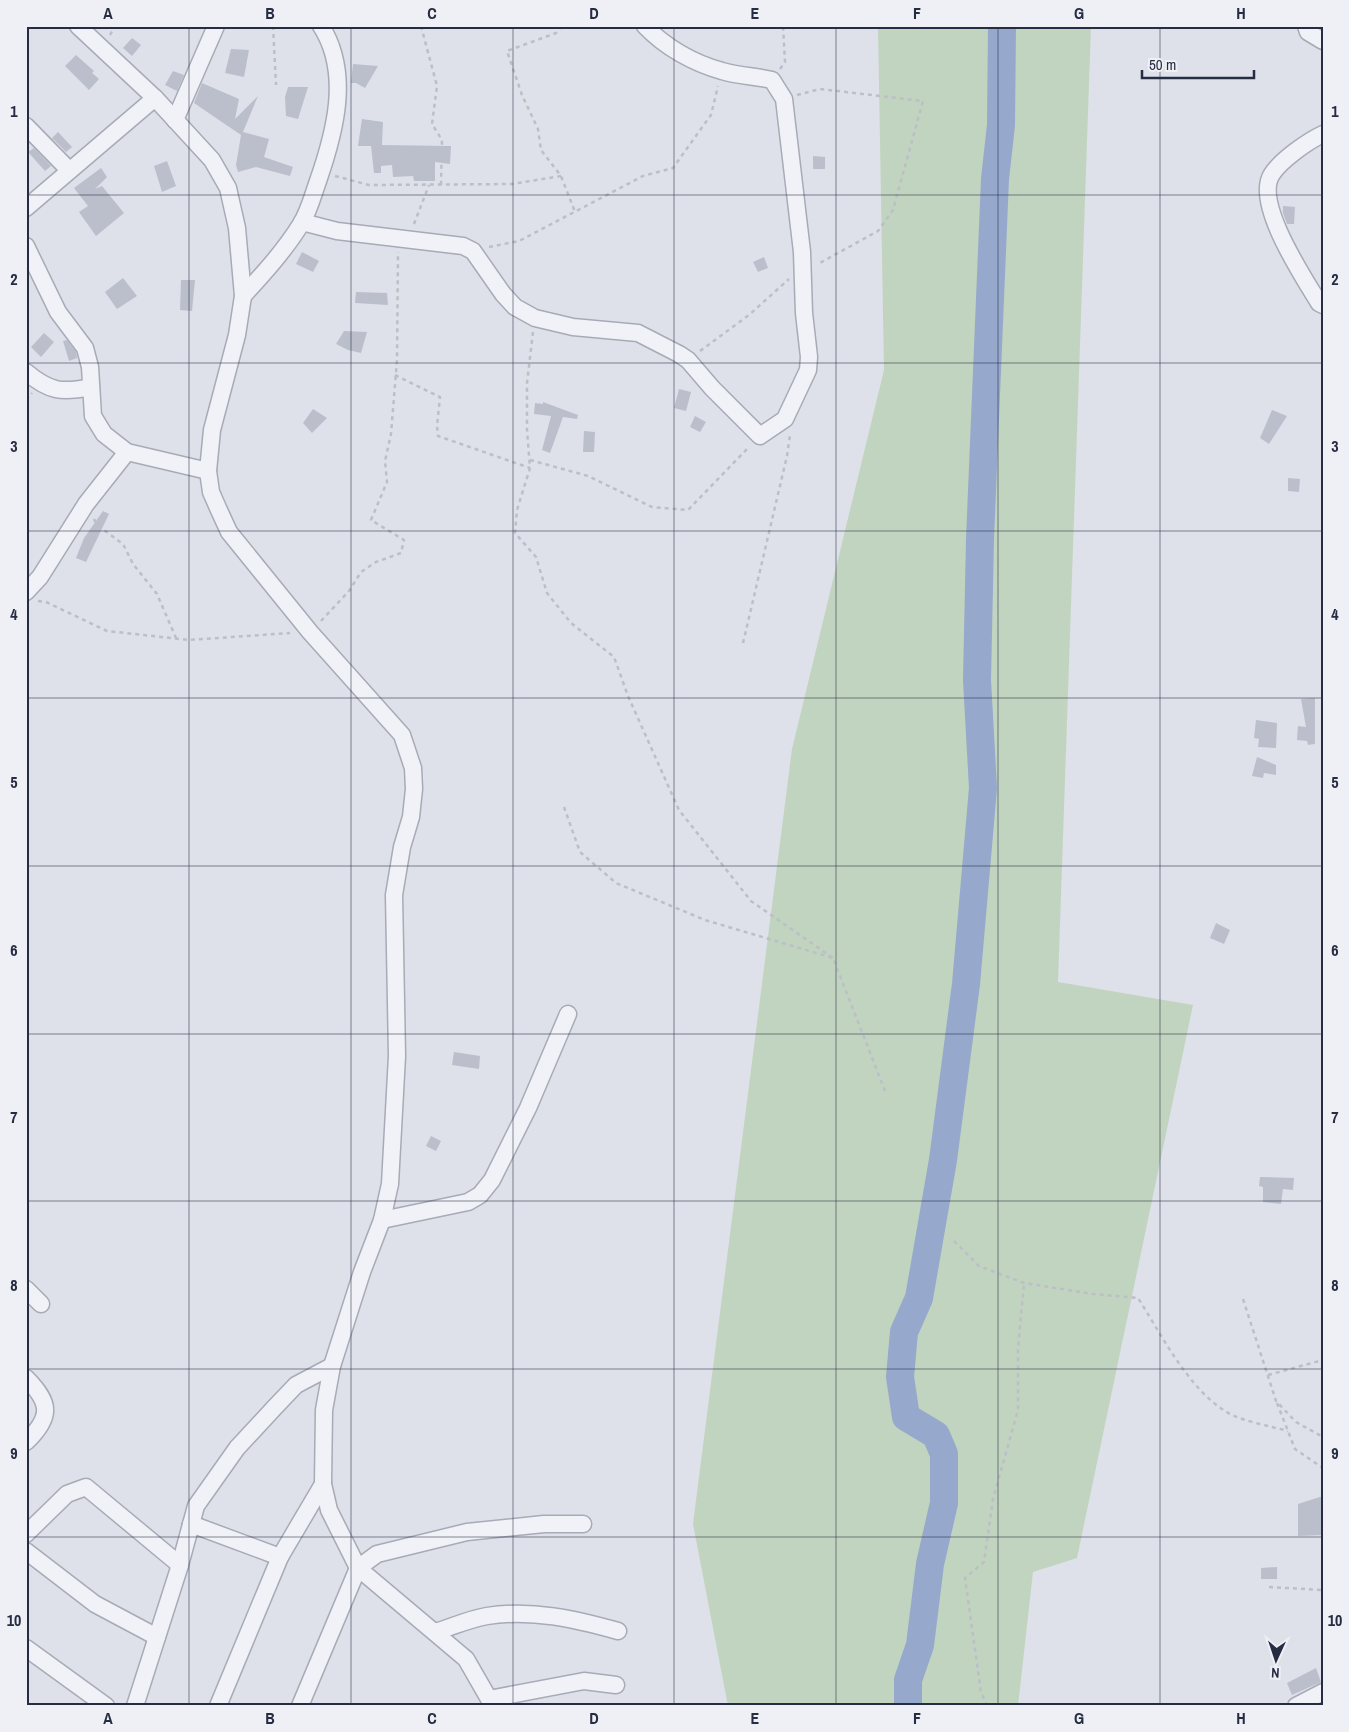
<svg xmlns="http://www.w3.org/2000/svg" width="1349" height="1732" font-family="'Archivo Narrow',sans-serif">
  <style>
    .green { fill: #c1d4bf }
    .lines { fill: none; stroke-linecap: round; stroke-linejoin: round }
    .river { stroke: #96a8cc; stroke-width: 28 }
    .building { fill: #bbbfcc }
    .minor-casing { stroke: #a7abb7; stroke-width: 19 }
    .path { stroke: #bcbfc8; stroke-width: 2.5; stroke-dasharray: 4 4; stroke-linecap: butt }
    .minor { stroke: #f1f2f7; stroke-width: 16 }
    .grid { fill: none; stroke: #262c41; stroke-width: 1; stroke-opacity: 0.55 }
    .neatline { fill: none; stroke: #262c41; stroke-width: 2 }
    .grid-label { font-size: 16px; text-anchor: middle; font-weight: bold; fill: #262c41 }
  </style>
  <rect width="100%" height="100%" fill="#dee1e9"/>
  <!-- green -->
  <polygon class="green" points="878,26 1091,26 1058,982 1193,1005 1077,1558 1033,1572 1018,1706 728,1706 693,1524 792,749 884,370"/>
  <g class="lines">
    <!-- river -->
    <polyline class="river" points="908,1706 908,1680 920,1645 930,1564 944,1503 944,1454 936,1435 906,1417 900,1377 904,1332 919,1298 943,1160 966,984 983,788 977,680 980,539 995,179 1001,125 1002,26"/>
  </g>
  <!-- building -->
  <g class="building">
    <polygon points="132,38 141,45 132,56 123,48"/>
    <polygon points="231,49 249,50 244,77 225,73"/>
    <polygon points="76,55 94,71 92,73 99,79 89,90 65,66"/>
    <polygon points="353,64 378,66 365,88 356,83 351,83"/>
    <polygon points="173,71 184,75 177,91 165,85"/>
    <polygon points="202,83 239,99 235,119 258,96 243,132 269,139 264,157 293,167 290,176 256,167 238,172 236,165 241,135 194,103"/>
    <polygon points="288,87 308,87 298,119 286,116 285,97"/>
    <polygon points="362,119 383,122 382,145 451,146 450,164 435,162 435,181 414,181 413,176 393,177 392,165 381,166 381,173 374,173 371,146 358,146"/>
    <polygon points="58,132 72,147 66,152 52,138"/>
    <polygon points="34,148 51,166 45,171 28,152"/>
    <polygon points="813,156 825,157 825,169 813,169"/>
    <polygon points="167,161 176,186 162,192 154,166"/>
    <polygon points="101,168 107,177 95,189 102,186 124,213 96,236 79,212 88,206 74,188"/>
    <polygon points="1283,206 1295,207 1294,224 1287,224 1283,213"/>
    <polygon points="302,252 319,261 313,272 296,264"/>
    <polygon points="764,257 768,268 758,272 753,262"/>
    <polygon points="123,278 137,296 117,309 105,292"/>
    <polygon points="181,280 195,280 192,311 180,310"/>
    <polygon points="356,292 387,293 388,305 355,303"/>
    <polygon points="344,331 367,332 361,353 348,350 336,344"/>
    <polygon points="44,333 54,342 41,357 31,347"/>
    <polygon points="67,340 76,352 77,358 69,361 63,341"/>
    <polygon points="679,389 691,392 686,411 674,408"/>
    <polygon points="543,402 578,415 577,419 563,417 550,453 542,450 551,416 534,414 535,403 543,404"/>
    <polygon points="313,409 327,418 312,433 303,423"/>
    <polygon points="1272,410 1287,416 1269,444 1260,438"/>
    <polygon points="695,416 706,422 700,432 690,427"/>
    <polygon points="584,431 595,432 594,452 583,452"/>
    <polygon points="1288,478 1300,479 1299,492 1288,491"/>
    <polygon points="103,511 109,514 86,562 76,558 84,538"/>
    <polygon points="1315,698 1315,744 1308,745 1307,741 1297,740 1298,726 1306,727 1301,699"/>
    <polygon points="1256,720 1277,723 1276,748 1258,747 1259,739 1254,738"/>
    <polygon points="1257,757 1276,765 1276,775 1264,773 1263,778 1252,776"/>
    <polygon points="1216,923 1230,930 1224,944 1210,938"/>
    <polygon points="454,1052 480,1056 479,1069 452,1065"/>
    <polygon points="431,1136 441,1141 436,1151 426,1146"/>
    <polygon points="1260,1177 1294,1178 1293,1190 1283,1189 1281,1204 1263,1202 1263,1187 1259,1186"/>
    <polygon points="1323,1496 1323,1535 1298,1536 1298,1504"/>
    <polygon points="1277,1567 1277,1579 1261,1579 1261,1568"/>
    <polygon points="1316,1668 1321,1682 1292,1695 1287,1683"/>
  </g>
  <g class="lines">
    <!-- minor casing -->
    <g class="minor-casing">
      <g id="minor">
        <polyline points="78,26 155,98 212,160 228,188 237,228 243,296 237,335 212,430 208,471 211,492 218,508 229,532 310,632 402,735 413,768 414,789 411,817 402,847 394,895 397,1056 390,1184 382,1220 362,1272 332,1366 324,1410 323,1484 329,1510 358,1568 466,1659 493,1706"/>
        <polyline points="1306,26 1308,32 1323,41"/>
        <polyline points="175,120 216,26"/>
        <polyline points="26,126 69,170"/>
        <path d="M1323,134C1308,141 1281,160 1272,174C1253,202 1304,278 1319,303L1323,305"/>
        <polyline points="26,208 155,98"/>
        <path d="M302,222L337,231L463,246L473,251L503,294L515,307L535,318L573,327L638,333L679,354L688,360L712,388L760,436L785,419L808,370L809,357L804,313L802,252L784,99L772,80C755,76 738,76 722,71C693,63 665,47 645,26"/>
        <polyline points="26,246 58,312 85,348 90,367 93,416 104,434 127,452 208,471"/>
        <path d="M243,296C264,273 285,250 301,224C309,211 313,195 318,181C335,132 351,73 321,26"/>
        <path d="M26,372C50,392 62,393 91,387"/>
        <polyline points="26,592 40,577 86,504 127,452"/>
        <polyline points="382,1220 468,1202 480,1195 492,1180 528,1108 568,1014"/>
        <polyline points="26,1289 41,1304"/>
        <path d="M26,1378C51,1403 52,1417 26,1442"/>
        <polyline points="191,1524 280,1557"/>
        <polyline points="26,1534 67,1494 86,1487 180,1565"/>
        <polyline points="26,1551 95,1604 157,1637"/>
        <path d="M435,1632C452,1627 469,1619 487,1616C532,1609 575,1619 618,1631"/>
        <polyline points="26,1648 106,1706"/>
        <polyline points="489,1699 584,1681 616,1685"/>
        <polyline points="135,1706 180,1565 196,1506 237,1448 275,1407 296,1385 332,1366"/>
        <polyline points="218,1706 280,1557 323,1484"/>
        <polyline points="300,1706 358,1568 377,1554 467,1532 544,1524 583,1524"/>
        <polyline points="1296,1706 1323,1692"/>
      </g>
    </g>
    <!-- path -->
    <g class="path">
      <polyline points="273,26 276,85"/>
      <polyline points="421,26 437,86 432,124 442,140 441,185"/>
      <polyline points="562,26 556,33 507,51 522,95 538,129 541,150 561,176 575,212"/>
      <polyline points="110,35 115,26"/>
      <polyline points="780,69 785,62 783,26"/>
      <polyline points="797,95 820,89 923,101 893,210 878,231 818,264"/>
      <polyline points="335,176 369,185 512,184 561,176"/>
      <polyline points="414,224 429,185"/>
      <polyline points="489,247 519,241 643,176 673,168 711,115 718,86"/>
      <polyline points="533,332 527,383 527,430 530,468 517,510 515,533 536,557 547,593 571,623 614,657 628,696 679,810 751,901 833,958"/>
      <polyline points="700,351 749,315 789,279"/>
      <polyline points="395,375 440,397 437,426 438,436 530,468"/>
      <polyline points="26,400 32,393"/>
      <polyline points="530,460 588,476 652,507 688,510 749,447"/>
      <polyline points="94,519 97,525 123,544 133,564 157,594 176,638"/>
      <polyline points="38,601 46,602 107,631 189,640 290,633"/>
      <polyline points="321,621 349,591 361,572 376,562 401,553 404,540 371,520 387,482 385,461 391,434 397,360 398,252"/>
      <polyline points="743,643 787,456 790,435"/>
      <polyline points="564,807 580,852 616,883 705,920 833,958 885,1091"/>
      <path d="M954,1241L979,1266L1024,1283L1093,1294L1138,1298C1161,1334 1188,1388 1225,1411C1240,1421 1270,1426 1288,1431"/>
      <polyline points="1243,1299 1276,1401 1296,1422 1323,1437"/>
      <polyline points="1268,1375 1323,1360"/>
      <polyline points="1277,1403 1295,1449 1323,1468"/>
      <polyline points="1269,1587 1323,1590"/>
      <polyline points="987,1706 981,1692 965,1578 984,1562 993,1499 1018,1410 1018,1349 1024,1283"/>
    </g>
    <!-- minor -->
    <use href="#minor" class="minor"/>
  </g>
  <!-- grid -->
  <path class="grid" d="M189,26V1706M351,26V1706M513,26V1706M674,26V1706M836,26V1706M998,26V1706M1160,26V1706M26,195H1323M26,363H1323M26,531H1323M26,698H1323M26,866H1323M26,1034H1323M26,1201H1323M26,1369H1323M26,1537H1323"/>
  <!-- border -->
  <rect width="1349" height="1732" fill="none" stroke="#eef0f6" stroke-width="55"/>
  <!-- north arrow -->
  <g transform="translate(1276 1660) rotate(183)" stroke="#eef0f6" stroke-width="4" paint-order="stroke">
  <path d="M0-4L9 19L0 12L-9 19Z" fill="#262c41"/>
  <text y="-8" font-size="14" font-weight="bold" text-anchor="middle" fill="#262c41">N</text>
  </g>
  <!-- scale -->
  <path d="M1142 70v8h112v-8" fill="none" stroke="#262c41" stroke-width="2.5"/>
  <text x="1149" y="70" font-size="15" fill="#262c41" stroke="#eef0f6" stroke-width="4" paint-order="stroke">50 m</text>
  <rect x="28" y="28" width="1294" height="1676" class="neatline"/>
  <g class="grid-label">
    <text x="108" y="19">A</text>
    <text x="270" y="19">B</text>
    <text x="432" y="19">C</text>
    <text x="594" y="19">D</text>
    <text x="755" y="19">E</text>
    <text x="917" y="19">F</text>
    <text x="1079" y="19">G</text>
    <text x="1241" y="19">H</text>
    <text x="14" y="117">1</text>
    <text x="1335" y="117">1</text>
    <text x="14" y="285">2</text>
    <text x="1335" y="285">2</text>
    <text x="14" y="452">3</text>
    <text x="1335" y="452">3</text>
    <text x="14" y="620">4</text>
    <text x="1335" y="620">4</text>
    <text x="14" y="788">5</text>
    <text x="1335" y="788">5</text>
    <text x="14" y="956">6</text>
    <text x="1335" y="956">6</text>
    <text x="14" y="1123">7</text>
    <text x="1335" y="1123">7</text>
    <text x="14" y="1291">8</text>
    <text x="1335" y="1291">8</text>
    <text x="14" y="1459">9</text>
    <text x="1335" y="1459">9</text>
    <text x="14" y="1626">10</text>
    <text x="1335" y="1626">10</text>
    <text x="108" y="1724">A</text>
    <text x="270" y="1724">B</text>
    <text x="432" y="1724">C</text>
    <text x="594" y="1724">D</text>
    <text x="755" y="1724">E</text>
    <text x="917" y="1724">F</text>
    <text x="1079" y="1724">G</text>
    <text x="1241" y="1724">H</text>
  </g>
</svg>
